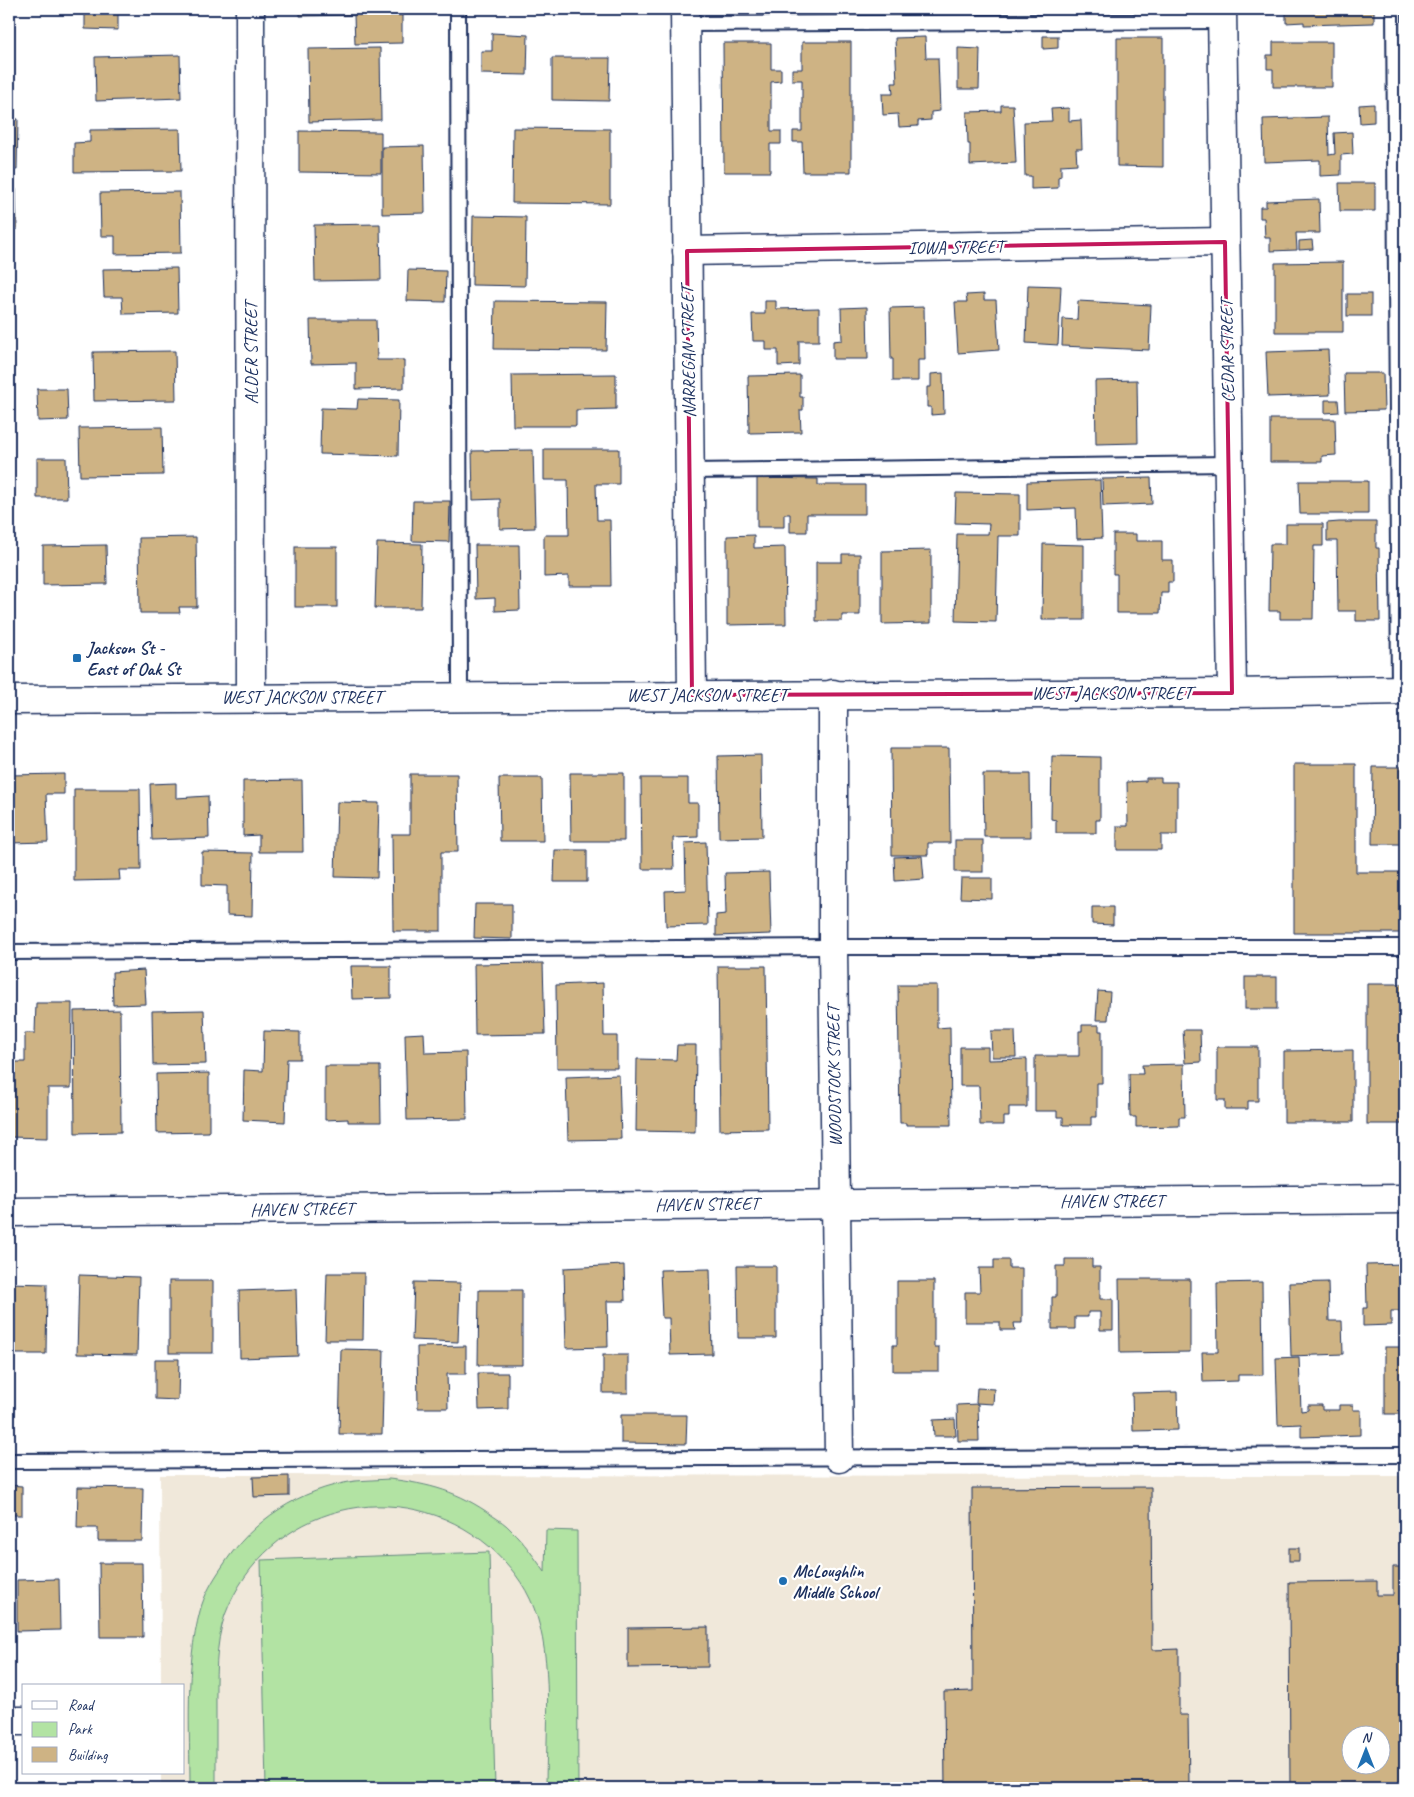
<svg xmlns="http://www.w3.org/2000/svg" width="1414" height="1797" font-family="Caveat,sans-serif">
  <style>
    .built { fill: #f0e8da; fill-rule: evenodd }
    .green { fill: #b2e3a3; stroke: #668980 }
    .building { fill: #ceb384; stroke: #1b2f5e; fill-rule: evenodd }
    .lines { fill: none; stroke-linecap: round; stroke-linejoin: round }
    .lane-casing { stroke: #1b2f5e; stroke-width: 18 }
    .street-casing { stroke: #1b2f5e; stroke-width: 31 }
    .secondary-casing { stroke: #1b2f5e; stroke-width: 31 }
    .lane { stroke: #fff; stroke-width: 14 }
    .street { stroke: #fff; stroke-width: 28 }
    .secondary { stroke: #fff; stroke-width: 28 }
    .marked { fill: none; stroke: #c2185b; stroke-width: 4; stroke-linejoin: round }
    .poi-dot { fill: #1f6fb2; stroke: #fff; stroke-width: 2 }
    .labels { text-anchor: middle; stroke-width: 4.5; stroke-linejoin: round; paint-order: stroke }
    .street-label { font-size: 18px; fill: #1b2f5e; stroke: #fff }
    .poi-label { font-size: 18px; font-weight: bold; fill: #1b2f5e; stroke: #fff; text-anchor: start }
  </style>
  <rect width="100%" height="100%" fill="#fff"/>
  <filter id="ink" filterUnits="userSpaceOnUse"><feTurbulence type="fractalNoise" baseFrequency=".02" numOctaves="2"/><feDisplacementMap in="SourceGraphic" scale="10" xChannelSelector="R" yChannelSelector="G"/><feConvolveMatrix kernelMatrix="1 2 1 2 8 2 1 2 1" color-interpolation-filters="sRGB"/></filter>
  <g filter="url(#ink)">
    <!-- built -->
    <path class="built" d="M160,1475L1405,1476V1788H161V1773H184V1686H161ZM1352,1734H1382V1764H1352Z"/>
    <!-- green -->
    <g class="green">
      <path d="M389,1479C430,1484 458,1491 493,1516C499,1520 506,1524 511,1530C524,1542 534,1557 545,1572L546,1530L577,1531L578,1788H546C546,1733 554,1659 534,1608C525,1584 508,1563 490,1547C401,1471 267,1504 225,1615C215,1644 216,1678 216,1709C216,1735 216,1762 216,1788H190C190,1729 185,1668 200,1611C204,1595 213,1580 222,1567C252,1520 300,1489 355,1481C366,1480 378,1480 389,1479Z"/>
      <polygon points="489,1552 495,1788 266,1788 261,1560"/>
    </g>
    <!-- building -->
    <g class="building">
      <polygon points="85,9 118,9 118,30 85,29"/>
      <polygon points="300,9 381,9 381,15 402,15 402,43 355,44 354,15 300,16"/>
      <polygon points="527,9 608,9 608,10 527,11"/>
      <polygon points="1286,9 1374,9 1374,23 1304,25 1304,22 1286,23"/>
      <polygon points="492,33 528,35 527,75 481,74 481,51 492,51"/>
      <polygon points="1043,36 1058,36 1058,48 1043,49"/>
      <polygon points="925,37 926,58 938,58 940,111 931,112 931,120 918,121 918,126 899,127 898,114 883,115 882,94 893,94 892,83 897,83 895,38"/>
      <polygon points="1117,38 1163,38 1163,167 1117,166"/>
      <polygon points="802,42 851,42 851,172 803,172 802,142 793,142 793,131 802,131 802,80 792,80 792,69 802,69"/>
      <polygon points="1273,42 1332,42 1332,87 1273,87 1273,69 1267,69 1267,55 1273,55"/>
      <polygon points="723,43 771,43 771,69 781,69 781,81 771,82 771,131 781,131 781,144 770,144 770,172 724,172"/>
      <polygon points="380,48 381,120 309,122 308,49"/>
      <polygon points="958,48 980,49 979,89 958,89"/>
      <polygon points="180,55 181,98 96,101 95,57"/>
      <polygon points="552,58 610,58 609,101 552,100"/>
      <polygon points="1374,104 1374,122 1360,123 1359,105"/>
      <polygon points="1001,105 1013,105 1016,163 970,165 970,144 968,144 967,112 1001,111"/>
      <polygon points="1069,108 1069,121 1081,120 1082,149 1076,149 1077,164 1061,165 1061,176 1058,177 1058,188 1031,189 1031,176 1025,176 1024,122 1052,121 1051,109"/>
      <polygon points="1328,117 1329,155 1335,154 1334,133 1352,132 1353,154 1341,155 1341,175 1320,176 1320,160 1264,162 1263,119"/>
      <polygon points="9,118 18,119 17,170 9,169"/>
      <polygon points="513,128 610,129 610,204 512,203"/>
      <polygon points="180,129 181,171 74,172 74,143 90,142 90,130"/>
      <polygon points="299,131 381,132 381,173 299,172"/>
      <polygon points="424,146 425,213 382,214 382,147"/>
      <polygon points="1339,183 1375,183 1375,211 1340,211"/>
      <polygon points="9,189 16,189 17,229 9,230"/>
      <polygon points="180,192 181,253 115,254 115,236 101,236 100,193"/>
      <polygon points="1319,199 1320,233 1296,233 1297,250 1270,251 1270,238 1265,238 1264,218 1260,218 1260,207 1266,207 1266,201"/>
      <polygon points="473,216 526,217 525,286 472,285"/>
      <polygon points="380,224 381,280 315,281 314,225"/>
      <polygon points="1312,240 1313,249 1299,250 1299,241"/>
      <polygon points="1343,262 1343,332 1275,332 1275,263"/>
      <polygon points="177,268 178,313 123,314 122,297 104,297 103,269"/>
      <polygon points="408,270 446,271 445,302 407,301"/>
      <polygon points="1028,285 1061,286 1058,345 1026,343"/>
      <polygon points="984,294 984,300 996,300 999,350 958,353 955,302 967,302 966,295"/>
      <rect x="1347" y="294" width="24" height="22"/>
      <polygon points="495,301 607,302 606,350 494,349"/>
      <polygon points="765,301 776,301 776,309 819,308 819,341 799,341 799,365 778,366 778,350 766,350 766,341 753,341 752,314 765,314"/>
      <polygon points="1078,301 1151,305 1149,350 1062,346 1063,319 1077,320"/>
      <polygon points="867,307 868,359 833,359 833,341 842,340 841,308"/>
      <polygon points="924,307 925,360 918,360 918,381 893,381 893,359 891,359 890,308"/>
      <polygon points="310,320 376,320 377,360 404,360 404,388 356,389 356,363 311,364"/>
      <polygon points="1328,350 1330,395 1268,397 1266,352"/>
      <polygon points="175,351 176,400 94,401 93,352"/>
      <polygon points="943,373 944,414 931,415 931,407 927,407 927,387 931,387 931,374"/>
      <polygon points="1344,373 1383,373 1384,410 1345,411"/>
      <polygon points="616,374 616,409 576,410 576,426 513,426 512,375"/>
      <polygon points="800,375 800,397 803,397 803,410 800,410 801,432 749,433 748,376"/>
      <polygon points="1137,380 1138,443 1096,444 1095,381"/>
      <polygon points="37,389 67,389 68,420 38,421"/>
      <polygon points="358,399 399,400 398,456 320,454 321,408 357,409"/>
      <polygon points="1325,400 1338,400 1339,412 1325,413"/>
      <polygon points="1270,419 1335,419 1336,455 1322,456 1322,462 1270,462"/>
      <polygon points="162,427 163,475 80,476 79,428"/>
      <polygon points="544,449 619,449 619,484 596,484 597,520 610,520 611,586 569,586 569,576 544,577 544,535 569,535 568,480 544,480"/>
      <polygon points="533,450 535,528 500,529 500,499 473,500 472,451"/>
      <polygon points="37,458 66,458 67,498 37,498"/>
      <polygon points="757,478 818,479 818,485 865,485 865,514 807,514 807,532 790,532 790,514 784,514 784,527 757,527"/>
      <polygon points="1151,478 1152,504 1103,506 1102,479"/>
      <polygon points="1100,480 1102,538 1077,539 1076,508 1027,510 1027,482"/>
      <polygon points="1299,481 1368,481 1368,514 1300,514"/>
      <polygon points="956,493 1020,494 1020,536 998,536 996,622 955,621 957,534 988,534 989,524 955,523"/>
      <polygon points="413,501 450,501 449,542 412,541"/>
      <polygon points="1339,522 1376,522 1376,548 1379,548 1380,621 1356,621 1356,611 1338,611 1337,541 1327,541 1327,523"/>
      <polygon points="1286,524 1323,524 1323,546 1314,546 1313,619 1280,619 1280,611 1269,611 1270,544 1286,544"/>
      <polygon points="1113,534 1136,534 1136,541 1162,541 1162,560 1173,560 1173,582 1168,582 1168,593 1161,593 1160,613 1117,613 1117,574 1113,574"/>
      <polygon points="754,535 754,548 785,547 786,624 727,625 727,536"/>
      <polygon points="196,537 197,607 179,607 180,613 140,613 139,538"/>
      <polygon points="377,543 422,544 421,608 375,608"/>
      <polygon points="1043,544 1084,545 1084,620 1042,620"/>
      <polygon points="106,545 107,584 43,585 43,546"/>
      <polygon points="475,545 519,545 520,610 495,611 495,598 476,599"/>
      <rect x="295" y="547" width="42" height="60"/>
      <polygon points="931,550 931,623 882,624 882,551"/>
      <polygon points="842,554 860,554 860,615 842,615 842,621 816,621 816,562 842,562"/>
      <polygon points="891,748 949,748 950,843 928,843 928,855 892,855"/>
      <polygon points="761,755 762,837 719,838 718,756"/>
      <polygon points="1052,756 1100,757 1100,820 1096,820 1096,833 1056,833 1056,820 1051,819"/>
      <polygon points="1294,764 1356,764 1356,872 1405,872 1405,933 1294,933"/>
      <polygon points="1373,767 1405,767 1405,844 1372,844"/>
      <polygon points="570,773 624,773 624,841 571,841"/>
      <polygon points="64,774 64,794 46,794 48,842 9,843 9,775"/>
      <polygon points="410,774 457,774 458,852 441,852 441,931 393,931 392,834 410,834"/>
      <polygon points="983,774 1030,774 1031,837 984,837"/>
      <polygon points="499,778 542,778 543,841 500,841"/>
      <polygon points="641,778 688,778 688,803 698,803 698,837 673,838 674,869 642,869"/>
      <polygon points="1146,778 1161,778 1161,782 1177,782 1177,835 1161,835 1161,850 1117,850 1117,826 1128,826 1127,782 1146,781"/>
      <polygon points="302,780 303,852 259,852 259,835 243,836 243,781"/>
      <polygon points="176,783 176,798 208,796 209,838 152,840 150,784"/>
      <polygon points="74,789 140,789 141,870 119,870 120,880 74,881"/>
      <polygon points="337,802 379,803 377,878 335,877"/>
      <rect x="955" y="840" width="28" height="32"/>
      <polygon points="706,842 708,925 666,926 665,891 686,890 685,843"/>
      <polygon points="555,850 587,850 587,882 554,882"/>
      <polygon points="202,852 253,853 252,916 227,915 227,886 202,885"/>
      <polygon points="922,856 924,879 895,881 894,857"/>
      <polygon points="769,872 771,934 716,936 716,915 726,914 725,873"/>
      <polygon points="961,878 992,878 992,899 960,898"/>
      <polygon points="475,904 512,904 512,939 474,938"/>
      <polygon points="1092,907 1113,907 1113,925 1092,924"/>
      <polygon points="543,963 545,1034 475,1035 474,964"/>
      <polygon points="351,966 391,966 391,998 352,999"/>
      <polygon points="718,966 766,966 768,1129 720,1130"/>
      <polygon points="144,970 146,1004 113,1005 112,972"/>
      <rect x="1245" y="977" width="32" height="32"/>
      <polygon points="603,983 604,1036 617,1036 617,1068 557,1068 556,985"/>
      <rect x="1367" y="984" width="38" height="140"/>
      <polygon points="898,985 937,985 937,1028 950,1027 951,1125 906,1125 906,1123 900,1123"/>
      <polygon points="1098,991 1110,992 1108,1020 1096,1020"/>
      <polygon points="36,1003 72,1003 71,1088 48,1088 48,1138 9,1137 9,1062 25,1062 25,1033 35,1033"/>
      <polygon points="120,1010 121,1132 75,1133 74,1011"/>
      <polygon points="204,1010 206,1064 153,1065 152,1011"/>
      <polygon points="1082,1025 1099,1025 1099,1031 1102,1031 1102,1083 1097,1083 1097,1117 1091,1117 1091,1125 1063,1125 1063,1117 1057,1117 1057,1111 1035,1111 1035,1056 1079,1056 1079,1031 1082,1031"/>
      <polygon points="1183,1030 1200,1030 1201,1062 1185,1063"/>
      <polygon points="264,1031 300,1032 300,1059 287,1059 285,1122 243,1120 244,1070 263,1071"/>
      <polygon points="991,1031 1015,1031 1016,1057 992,1057"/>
      <polygon points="424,1033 425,1053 466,1052 467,1119 407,1120 405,1034"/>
      <polygon points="677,1045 696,1045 695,1132 636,1131 637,1059 676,1060"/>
      <polygon points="960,1047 988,1047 988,1060 1027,1059 1027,1107 1009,1107 1009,1117 1004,1117 1004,1125 980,1125 979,1086 960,1086"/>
      <polygon points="1217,1047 1258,1047 1258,1101 1248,1101 1248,1109 1225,1109 1225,1100 1217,1100"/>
      <polygon points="1353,1050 1353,1122 1284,1122 1284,1051"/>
      <polygon points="1184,1064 1185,1117 1179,1117 1179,1126 1136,1127 1136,1117 1130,1117 1129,1074 1143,1074 1142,1065"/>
      <polygon points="325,1066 380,1066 381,1122 348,1122 348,1119 325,1120"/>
      <polygon points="209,1073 209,1132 157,1133 156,1074"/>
      <polygon points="619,1075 621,1139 568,1140 566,1077"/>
      <polygon points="1065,1259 1092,1259 1092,1267 1100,1267 1100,1299 1113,1299 1113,1330 1100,1330 1100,1312 1088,1312 1088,1317 1075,1317 1075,1329 1052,1329 1052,1297 1056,1297 1056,1266 1065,1266"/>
      <polygon points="994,1260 1009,1260 1009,1268 1022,1268 1022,1323 1014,1323 1015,1330 1000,1330 1000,1322 965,1322 965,1292 980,1292 979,1268 994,1268"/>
      <polygon points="1405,1264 1405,1311 1391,1311 1391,1325 1363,1326 1363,1308 1367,1308 1366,1265"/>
      <polygon points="624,1265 625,1301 607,1301 608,1347 566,1348 564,1268"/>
      <polygon points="737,1266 776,1266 776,1338 738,1338"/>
      <polygon points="710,1269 712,1354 670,1355 669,1318 662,1318 660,1270"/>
      <polygon points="327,1273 364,1273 363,1340 325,1340"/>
      <polygon points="79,1275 139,1277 137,1355 77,1354"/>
      <polygon points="1119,1279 1190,1279 1190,1352 1120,1353"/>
      <rect x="169" y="1281" width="44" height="72"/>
      <polygon points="897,1281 934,1281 934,1347 939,1347 939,1371 893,1371 893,1345 897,1345"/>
      <polygon points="414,1282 460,1283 458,1342 412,1340"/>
      <polygon points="1262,1282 1263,1375 1238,1375 1238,1381 1203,1382 1202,1352 1218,1352 1217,1283"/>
      <polygon points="1328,1282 1329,1321 1342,1321 1343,1354 1291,1356 1289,1283"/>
      <polygon points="9,1283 47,1284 46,1354 9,1354"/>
      <polygon points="296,1289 298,1356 240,1358 239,1291"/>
      <polygon points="479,1290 522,1290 522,1365 478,1365"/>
      <polygon points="466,1346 466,1374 447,1374 448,1408 418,1408 417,1347"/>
      <rect x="1385" y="1347" width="20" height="67"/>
      <polygon points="341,1349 384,1350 382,1434 339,1434"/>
      <rect x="603" y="1355" width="25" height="38"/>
      <polygon points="1299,1357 1301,1411 1308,1410 1308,1405 1322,1405 1322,1410 1339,1410 1339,1405 1353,1405 1353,1410 1361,1410 1361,1435 1301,1437 1301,1424 1278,1425 1276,1358"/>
      <polygon points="155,1359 179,1359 178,1400 155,1399"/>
      <polygon points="478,1373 508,1373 508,1409 479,1410"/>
      <polygon points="977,1388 994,1389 993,1404 976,1403"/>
      <polygon points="1177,1392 1178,1430 1133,1431 1132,1393"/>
      <polygon points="978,1404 979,1441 958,1441 957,1405"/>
      <polygon points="621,1415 687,1415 686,1444 621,1443"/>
      <polygon points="955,1419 956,1436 934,1436 933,1420"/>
      <polygon points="289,1476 289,1496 254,1497 253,1477"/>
      <polygon points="9,1485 22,1486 22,1515 9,1515"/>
      <polygon points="78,1487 143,1488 142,1541 98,1541 98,1528 77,1528"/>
      <polygon points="1151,1487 1152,1650 1179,1649 1179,1715 1188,1715 1189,1788 945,1788 944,1692 973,1691 972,1488"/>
      <rect x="1289" y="1548" width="10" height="13"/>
      <polygon points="99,1563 142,1563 143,1637 100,1637"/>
      <path d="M1393,1567H1405V1788H1290L1289,1582L1377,1581V1595H1393ZM1352,1734H1382V1764H1352Z"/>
      <polygon points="59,1579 60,1630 17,1631 17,1580"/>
      <polygon points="708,1627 708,1667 628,1668 628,1628"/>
    </g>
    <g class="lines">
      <!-- lane casing -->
      <g class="lane-casing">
        <g id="lane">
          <polyline points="458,9 460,696"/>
          <polyline points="1394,9 1399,690"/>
          <polyline points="685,24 1222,21"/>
          <polyline points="690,471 1229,464"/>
          <polyline points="9,952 833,947 1405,947"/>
          <polyline points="9,1461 1405,1455"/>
        </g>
      </g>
      <!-- street casing -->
      <g class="street-casing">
        <g id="street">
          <polyline points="250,9 251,697"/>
          <polyline points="685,9 692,695"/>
          <polyline points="1222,9 1232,693"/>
          <polyline points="687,251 1225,242"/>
          <polyline points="833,694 833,947 839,1458"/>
          <polyline points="9,1212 1405,1199"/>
          <polyline points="9,1721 24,1721"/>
        </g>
      </g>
      <!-- secondary casing -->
      <g class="secondary-casing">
        <polyline id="secondary" points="9,700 1232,693 1405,690"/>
      </g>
      <!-- lane -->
      <use href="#lane" class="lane"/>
      <!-- street -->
      <use href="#street" class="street"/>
      <!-- secondary -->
      <use href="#secondary" class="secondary"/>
    </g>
  </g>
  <!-- marked area -->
  <path class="marked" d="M1225,242L1232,693L692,695L687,251Z"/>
  <!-- markers -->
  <g class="poi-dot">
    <rect x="72" y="653" width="10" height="10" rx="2.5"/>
    <circle cx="783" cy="1581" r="5"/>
  </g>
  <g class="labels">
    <!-- street labels -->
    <g class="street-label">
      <text transform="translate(956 247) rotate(-1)" y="6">IOWA STREET</text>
      <text transform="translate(1227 351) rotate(-91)" y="6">CEDAR STREET</text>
      <text transform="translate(688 352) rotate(-91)" y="6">NARREGAN STREET</text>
      <text transform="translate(251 353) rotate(-90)" y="6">ALDER STREET</text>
      <text x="1112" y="699">WEST JACKSON STREET</text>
      <text x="707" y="701">WEST JACKSON STREET</text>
      <text x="302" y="703">WEST JACKSON STREET</text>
      <text transform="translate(834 1076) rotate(-91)" y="6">WOODSTOCK STREET</text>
      <text x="1112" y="1207">HAVEN STREET</text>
      <text transform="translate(707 1204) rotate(-1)" y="6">HAVEN STREET</text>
      <text transform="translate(302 1209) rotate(-1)" y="6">HAVEN STREET</text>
    </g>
    <!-- poi labels -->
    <g class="poi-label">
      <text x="87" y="654">Jackson St -<tspan x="87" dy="21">East of Oak St</tspan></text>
      <text x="793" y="1577">McLoughlin<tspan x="793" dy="21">Middle School</tspan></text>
    </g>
  </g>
  <!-- margin -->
  <rect width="1414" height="1797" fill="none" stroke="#fff" stroke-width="30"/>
  <rect x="15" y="15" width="1384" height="1767" fill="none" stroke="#1b2f5e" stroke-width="2" filter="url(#ink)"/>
  <!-- legend -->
  <rect x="22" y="1684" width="162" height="90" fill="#ffffff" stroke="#a4acbf"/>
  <rect x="32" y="1701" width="25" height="8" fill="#ffffff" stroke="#a4acbf"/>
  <text x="68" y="1710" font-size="15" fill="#1b2f5e">Road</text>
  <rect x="32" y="1722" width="25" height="15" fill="#b2e3a3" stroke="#a4acbf"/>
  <text x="68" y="1734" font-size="15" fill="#1b2f5e">Park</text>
  <rect x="32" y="1747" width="25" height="15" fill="#ceb384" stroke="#a4acbf"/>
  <text x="68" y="1760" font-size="15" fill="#1b2f5e">Building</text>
  <!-- north arrow -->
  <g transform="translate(1366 1750)"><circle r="24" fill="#ffffff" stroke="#a4acbf"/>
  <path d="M0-4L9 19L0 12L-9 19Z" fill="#1f6fb2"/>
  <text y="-8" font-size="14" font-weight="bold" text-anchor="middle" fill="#1b2f5e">N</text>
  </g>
</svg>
